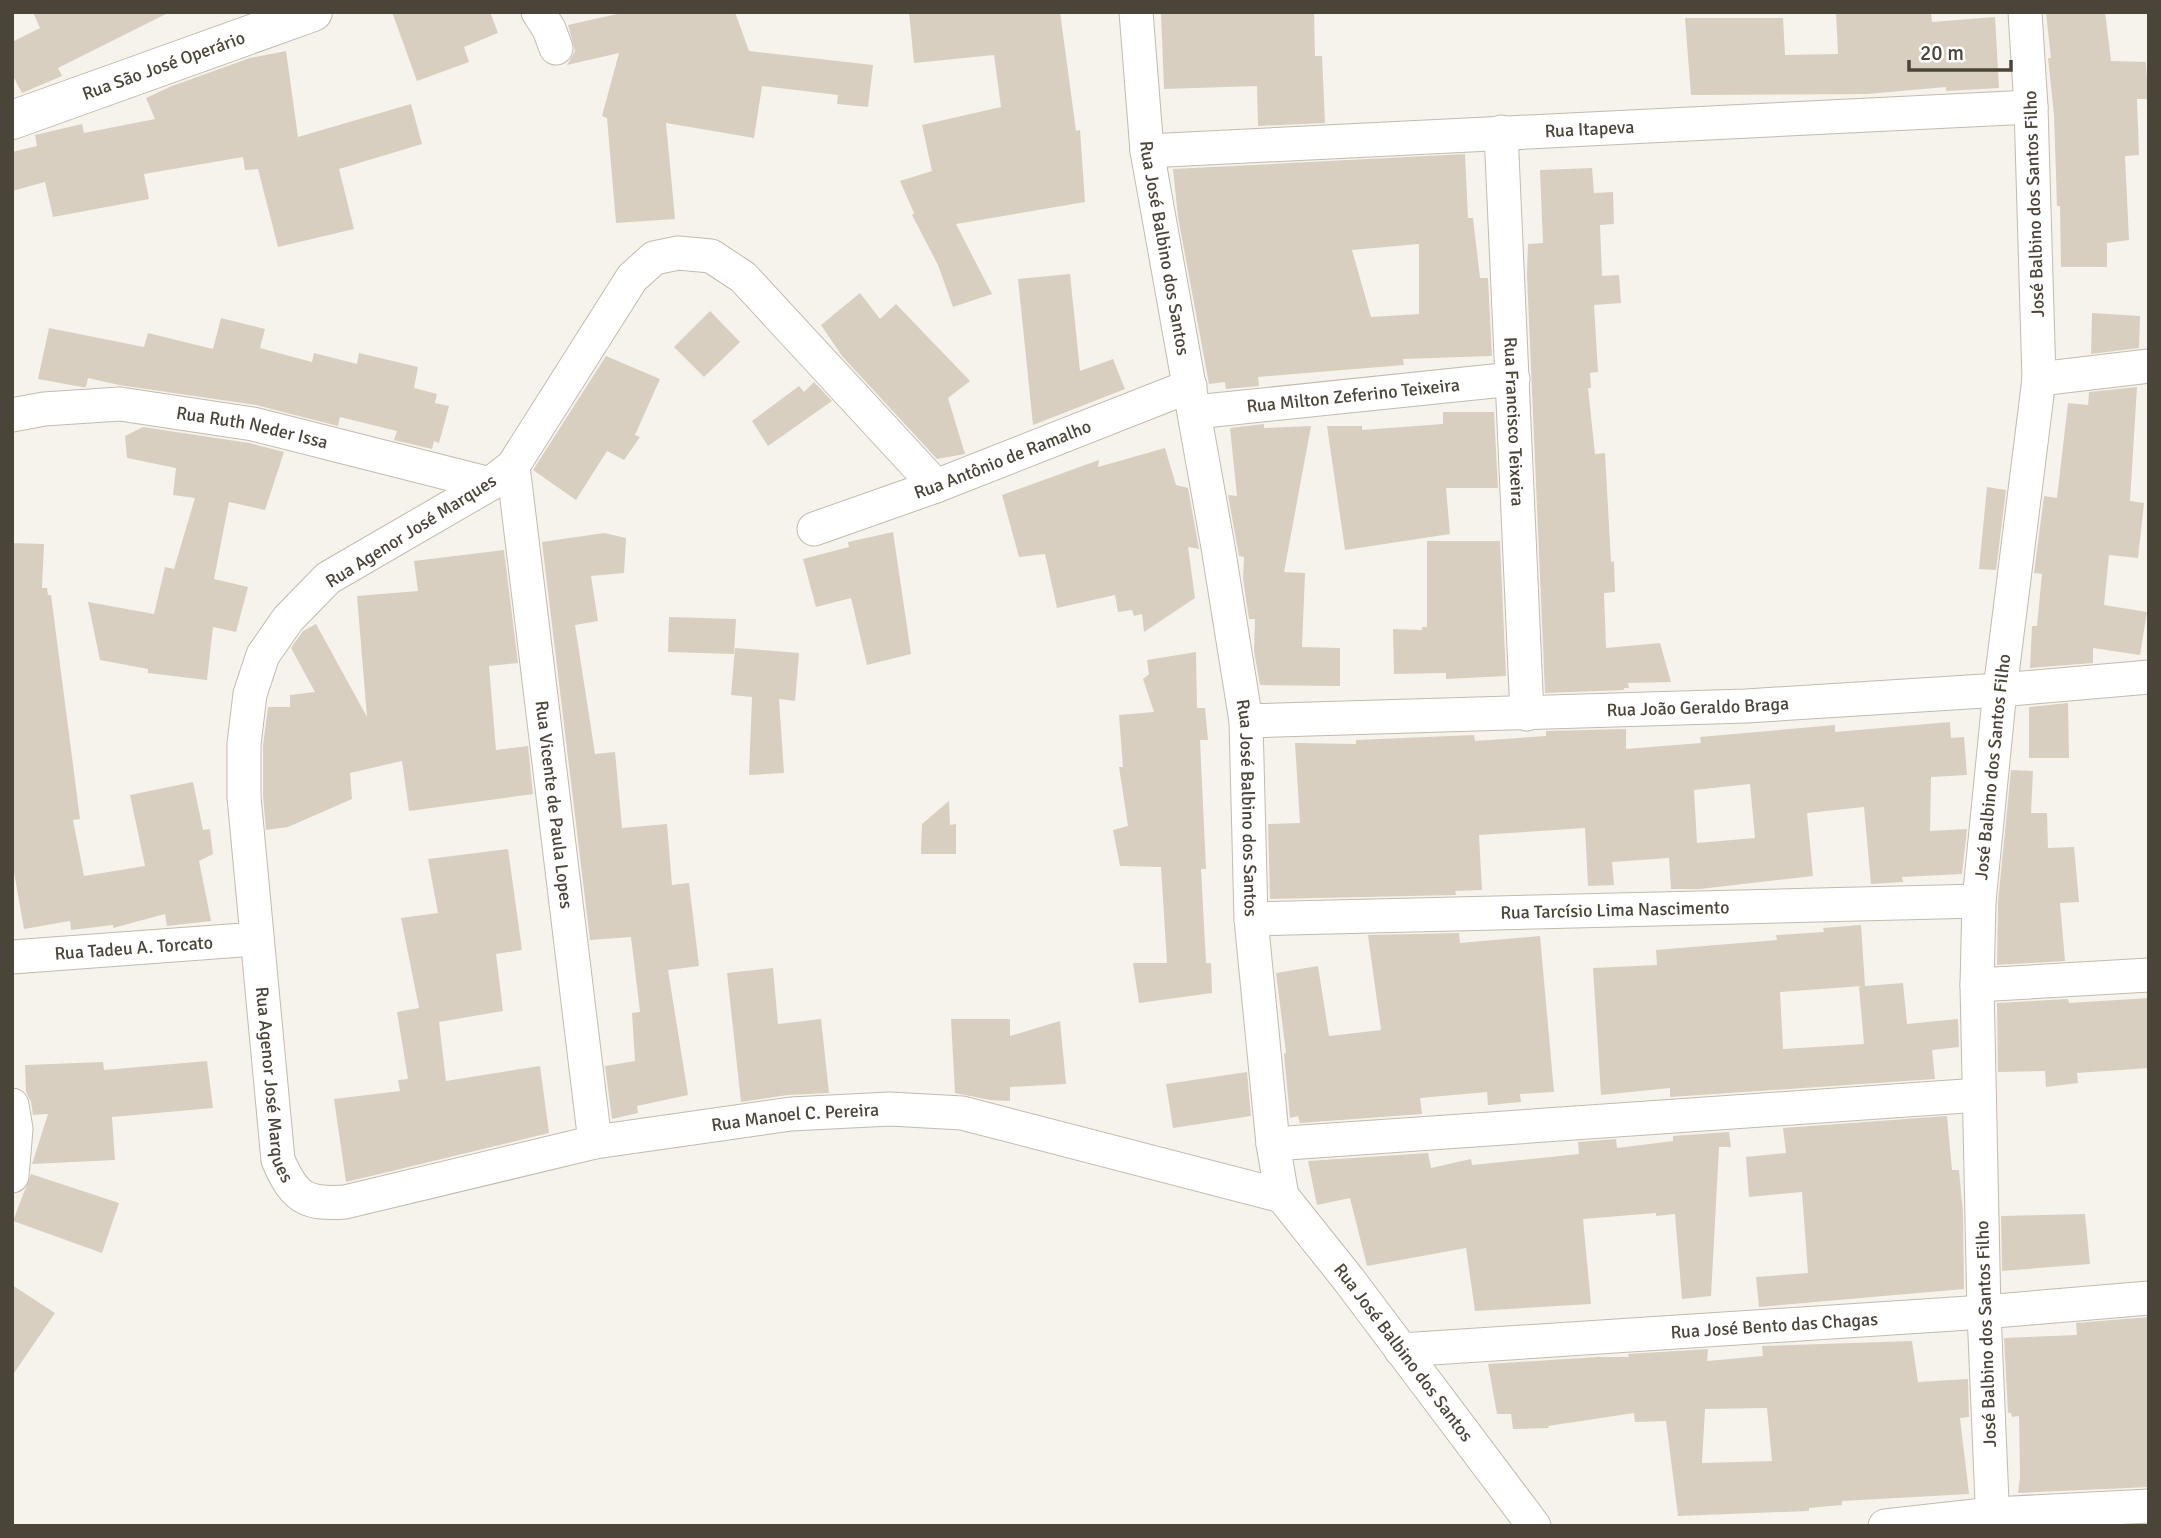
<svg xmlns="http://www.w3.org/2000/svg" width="2161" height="1538" font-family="Signika,sans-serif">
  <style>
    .building { fill: #d8cfc1; fill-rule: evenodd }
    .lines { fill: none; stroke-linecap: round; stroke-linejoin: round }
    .minor-casing { stroke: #c2bbae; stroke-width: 35 }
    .tertiary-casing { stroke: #c2bbae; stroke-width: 40 }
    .minor { stroke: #fff; stroke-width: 33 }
    .tertiary { stroke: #fff; stroke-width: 38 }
    .labels { text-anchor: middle; stroke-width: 5; stroke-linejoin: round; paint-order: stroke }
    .street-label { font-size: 18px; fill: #4b4439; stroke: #fff }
  </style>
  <rect width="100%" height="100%" fill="#f6f3ec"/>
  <!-- building -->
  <g class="building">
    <polygon points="33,12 170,12 58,68 62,76 22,93 12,74 12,42 40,28"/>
    <polygon points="392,12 490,12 498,33 464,47 469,62 417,81"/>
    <polygon points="626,12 735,12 749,51 873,65 868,107 837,104 838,95 762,86 754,138 666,123 675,219 616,223 607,118 602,116 619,53 567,65 575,51 568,25"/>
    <polygon points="909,12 1060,12 1076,131 1080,130 1085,202 956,224 992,294 953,307 938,265 912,215 914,213 900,181 932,171 922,125 1001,107 994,55 914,63"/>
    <polygon points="1161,12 1314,12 1315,56 1322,56 1325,123 1258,126 1257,86 1164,89"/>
    <polygon points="1836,12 1931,12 1932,22 1995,17 1999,88 1946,91 1946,87 1867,94 1691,95 1685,18 1783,18 1785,55 1838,54"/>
    <polygon points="2105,12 2111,61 2146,62 2148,99 2137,99 2139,155 2125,156 2129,240 2107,243 2107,267 2061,267 2060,206 2057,206 2054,115 2048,58 2051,58 2046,13"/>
    <polygon points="286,51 298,137 411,104 422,144 339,169 354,229 278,247 258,169 245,170 243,157 144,174 149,199 53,217 45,182 12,191 12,152 37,146 35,135 82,124 84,133 155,119 146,98 172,86 250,58"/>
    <path d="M1465,154L1468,218H1473L1480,278H1488L1492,356L1403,359L1404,365L1258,377L1259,386L1226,389L1225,382L1209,384L1178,217L1173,169ZM1419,244V314L1371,317L1352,250Z"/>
    <polygon points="1592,168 1594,193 1613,192 1614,224 1600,225 1602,276 1619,275 1621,303 1594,305 1598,372 1590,373 1591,388 1588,388 1595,454 1605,453 1611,562 1614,561 1615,592 1604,593 1606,648 1660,643 1671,682 1628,683 1629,688 1624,688 1624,690 1545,693 1527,275 1528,244 1543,243 1540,170"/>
    <polygon points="1070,274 1080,371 1113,359 1125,389 1033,425 1018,279"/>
    <polygon points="860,293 880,319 896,304 970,381 948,398 965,454 937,459 842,356 821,325"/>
    <polygon points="710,311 740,342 704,377 674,347"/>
    <polygon points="2092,313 2140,316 2139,348 2091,354"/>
    <polygon points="221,318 265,329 260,348 312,362 314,353 357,364 359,353 418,367 414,388 437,394 435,403 449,406 439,443 434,441 432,449 394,440 397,431 340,417 338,426 256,405 119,385 88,378 86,387 82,387 38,379 49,328 144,347 148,333 213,349"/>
    <polygon points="606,356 660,379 635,435 640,437 624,460 607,451 576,500 533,470"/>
    <polygon points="814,382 832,401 768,446 752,421 799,386 804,392"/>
    <polygon points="2137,387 2130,501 2144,503 2138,558 2109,555 2104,605 2147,612 2140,655 2093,648 2093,663 2030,668 2032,626 2037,626 2042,574 2034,573 2044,496 2057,498 2068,403 2088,405 2089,392"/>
    <polygon points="1443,412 1494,412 1498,488 1446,488 1450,534 1345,550 1327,426 1362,426 1362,430 1443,424"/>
    <polygon points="1264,424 1264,428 1311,426 1284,572 1305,573 1302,647 1340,648 1340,686 1260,685 1254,651 1255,619 1249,619 1243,579 1244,557 1239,556 1228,495 1237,496 1230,428"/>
    <polygon points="143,427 249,443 284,452 265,510 229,502 214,579 248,587 236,632 213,627 207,680 148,673 148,669 100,660 88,602 154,614 165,567 174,569 195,498 173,495 176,468 127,458 125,436"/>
    <polygon points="1165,448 1176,485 1188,488 1199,549 1188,547 1195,598 1144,632 1142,614 1134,616 1132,610 1118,612 1115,595 1057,608 1045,554 1019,557 1002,495 1099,460 1098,467"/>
    <polygon points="1987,487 2006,490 1996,570 1979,569"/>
    <polygon points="893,532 911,654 867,665 851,598 816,607 803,559 849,547 848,542"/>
    <polygon points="604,533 626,538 624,573 591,576 598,621 575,625 595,754 615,752 622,828 667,824 672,885 689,883 699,966 668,970 688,1095 637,1106 638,1113 612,1119 605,1066 635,1061 632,1013 640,1012 631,937 590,940 542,542"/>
    <polygon points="1427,541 1500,541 1506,676 1446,679 1446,673 1394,674 1393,629 1422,630 1422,627 1427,627"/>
    <polygon points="12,543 44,544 42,588 47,588 48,595 51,595 80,819 73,820 84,876 145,866 130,795 193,782 203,830 210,829 213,854 199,861 211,921 167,926 165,914 113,928 113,925 71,930 70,921 24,929 12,861"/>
    <polygon points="504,550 518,663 489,666 496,750 528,746 533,794 409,811 402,761 350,773 352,799 288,827 266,830 263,796 263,745 268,707 290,707 290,695 315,692 291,648 303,631 316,624 367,717 357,596 418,591 414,561"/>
    <polygon points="669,617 736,619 734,654 668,652"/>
    <polygon points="735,648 799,653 795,701 779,699 784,773 749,775 752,697 731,695"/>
    <polygon points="1196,652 1197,708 1205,708 1208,740 1200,740 1206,869 1201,869 1206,963 1211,963 1212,993 1139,1003 1133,963 1167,963 1161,867 1120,866 1113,830 1128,826 1119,767 1123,767 1119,715 1154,712 1143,679 1149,674 1147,660"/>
    <polygon points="2068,703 2069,758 2029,758 2029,707"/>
    <path d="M1950,722L1951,738L1964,737L1967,775L1931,777L1930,831L1967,829L1962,874L1902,877L1903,882L1871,884L1864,807L1807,813L1813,876L1700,889H1671L1669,858L1612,862L1614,885L1588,886L1585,828L1479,835L1482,890L1455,891L1456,895L1270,899L1268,824L1300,823L1295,743L1356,744V740L1474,735L1475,741L1546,736V731L1626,729V749L1701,743L1700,737L1835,725V732ZM1750,784L1755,838L1697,843L1694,790Z"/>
    <polygon points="2011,770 2033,771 2031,813 2047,813 2048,848 2074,847 2079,902 2060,903 2065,961 1997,965 1998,902"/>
    <polygon points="949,801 950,825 956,824 956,854 921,854 922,824"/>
    <polygon points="508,849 522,950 496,954 503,1011 439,1022 446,1081 540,1066 549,1133 346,1182 334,1099 400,1091 398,1080 408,1079 397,1012 419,1008 401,918 438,913 428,859"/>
    <path d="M1861,925L1865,986L1903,983L1907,1024L1958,1019L1959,1047L1932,1050L1935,1079L1670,1097V1088L1601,1095L1593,968L1657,965L1656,950L1777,940L1776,935L1824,932L1823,928ZM1862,986L1859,987L1864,1044L1783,1049L1780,992Z"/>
    <polygon points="1459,933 1460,943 1540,936 1554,1092 1520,1094 1521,1102 1488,1105 1487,1092 1420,1098 1422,1114 1300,1123 1298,1116 1290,1118 1284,1054 1286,1053 1276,973 1318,966 1329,1036 1381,1030 1368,935"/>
    <polygon points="773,968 778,1024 821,1019 829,1093 788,1095 741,1102 727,973"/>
    <polygon points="2149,998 2149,1068 2077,1073 2078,1083 2046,1087 2045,1071 1998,1072 1997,1003 2068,999 2069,1003"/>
    <polygon points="951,1019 1010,1019 1010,1036 1060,1021 1066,1084 1010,1087 1010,1101 990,1100 955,1093"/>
    <polygon points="207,1061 213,1108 112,1117 115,1160 32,1164 48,1114 33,1115 31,1102 26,1092 25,1065 103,1062 104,1070"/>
    <polygon points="1247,1072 1251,1116 1173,1128 1166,1084"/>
    <polygon points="1947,1116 1952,1170 1959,1170 1963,1213 1964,1289 1759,1307 1756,1277 1808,1273 1802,1192 1749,1197 1746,1157 1786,1153 1783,1128"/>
    <polygon points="1729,1132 1731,1147 1719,1147 1711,1296 1682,1299 1675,1214 1656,1216 1656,1213 1583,1219 1591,1304 1475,1311 1466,1248 1367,1266 1350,1198 1317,1205 1308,1161 1428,1153 1431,1168 1471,1159 1472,1165 1579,1154 1578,1142 1616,1139 1617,1148 1673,1141 1673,1136"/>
    <polygon points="31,1174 119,1203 102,1253 13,1221"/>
    <polygon points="2085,1214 2090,1264 2002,1271 2001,1216"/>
    <polygon points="12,1285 55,1313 12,1376"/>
    <polygon points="2149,1317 2149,1487 2018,1493 2020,1477 2019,1416 2012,1417 2011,1413 2008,1413 2004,1338 2077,1335 2076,1323"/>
    <path d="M1912,1341L1918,1382L1968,1379L1969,1417L1960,1418L1969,1494L1842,1501V1505L1809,1508V1511L1678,1516L1666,1421L1635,1422L1634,1413L1548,1426L1549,1428L1513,1429L1511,1414H1497L1488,1364L1597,1357H1629L1628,1354L1708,1349L1707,1361L1763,1356L1762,1346ZM1767,1408L1772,1461L1702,1463L1705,1409Z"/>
  </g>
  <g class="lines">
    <!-- minor casing -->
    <g class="minor-casing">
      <g id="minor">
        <polyline points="538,12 549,29 556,48"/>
        <path id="s1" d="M1136,12L1147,151L1218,547L1246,721L1251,919L1273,1144L1282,1196L1349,1280L1534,1526"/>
        <path id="s2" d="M1501,132L1527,714"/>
        <path id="s3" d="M1147,151L2031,107"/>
        <polyline points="2039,379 2149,366"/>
        <path id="s4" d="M1195,412L1513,379"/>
        <path id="s5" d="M12,415L44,409L120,404L253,424L490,484"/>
        <path id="s6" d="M513,466L595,1142"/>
        <path id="s7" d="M936,486L743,277L711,256L678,253L654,258L632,278L513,466L490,484L328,578L288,619L263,655L250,694L244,744V797L278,1160C294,1197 305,1205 345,1202L595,1142L791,1114L890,1109L962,1113L1282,1196"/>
        <path id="s8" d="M814,529L936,486L1190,386"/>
        <path id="s9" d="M1246,721L1746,706L2000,690L2149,677"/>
        <path id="s10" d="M1251,919L1979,901"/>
        <path id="s11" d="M12,957L257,939"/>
        <polyline points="1977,985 2149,975"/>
        <polyline points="12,1105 16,1129 12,1176"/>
        <polyline points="1273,1144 1979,1095"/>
        <path id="s12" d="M1401,1350L1984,1312L2149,1298"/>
        <polyline points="1885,1526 1993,1514 2149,1506"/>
        <path id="s13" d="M1993,1526L1984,1312L1977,985L1979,901L2000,690L2039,379L2031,107L2025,12"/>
      </g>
    </g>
    <!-- tertiary casing -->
    <g class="tertiary-casing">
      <g id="tertiary">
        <path id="s14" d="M12,120L313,12"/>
      </g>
    </g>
    <!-- minor -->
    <use href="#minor" class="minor"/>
    <!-- tertiary -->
    <use href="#tertiary" class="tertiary"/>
  </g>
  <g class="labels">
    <!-- street labels -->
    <g class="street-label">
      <text dy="6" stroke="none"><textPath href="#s14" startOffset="161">Rua São José Operário</textPath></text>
      <text dy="6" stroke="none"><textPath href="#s3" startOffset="443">Rua Itapeva</textPath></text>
      <text transform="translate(2034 204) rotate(-92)" y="6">José Balbino dos Santos Filho</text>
      <text dy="6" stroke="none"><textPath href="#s1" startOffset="238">Rua José Balbino dos Santos</textPath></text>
      <text dy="6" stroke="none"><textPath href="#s4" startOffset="159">Rua Milton Zeferino Teixeira</textPath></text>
      <text dy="6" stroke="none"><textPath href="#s2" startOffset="290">Rua Francisco Teixeira</textPath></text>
      <text dy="6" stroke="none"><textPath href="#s5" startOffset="243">Rua Ruth Neder Issa</textPath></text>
      <text dy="6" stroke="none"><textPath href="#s8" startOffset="201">Rua Antônio de Ramalho</textPath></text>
      <text transform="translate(411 531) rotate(-32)" y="6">Rua Agenor José Marques</text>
      <text dy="6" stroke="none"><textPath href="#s9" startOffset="452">Rua João Geraldo Braga</textPath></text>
      <text dy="6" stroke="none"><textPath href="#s13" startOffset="760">José Balbino dos Santos Filho</textPath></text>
      <text dy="6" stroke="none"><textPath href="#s6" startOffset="341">Rua Vicente de Paula Lopes</textPath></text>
      <text dy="6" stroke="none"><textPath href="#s1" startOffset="805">Rua José Balbino dos Santos</textPath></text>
      <text dy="6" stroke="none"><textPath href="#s10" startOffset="364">Rua Tarcísio Lima Nascimento</textPath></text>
      <text dy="6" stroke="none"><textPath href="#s11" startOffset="122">Rua Tadeu A. Torcato</textPath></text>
      <text dy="6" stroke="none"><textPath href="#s7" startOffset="1384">Rua Agenor José Marques</textPath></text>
      <text dy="6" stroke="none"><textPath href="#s7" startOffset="2006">Rua Manoel C. Pereira</textPath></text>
      <text dy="6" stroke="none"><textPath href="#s12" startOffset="374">Rua José Bento das Chagas</textPath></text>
      <text transform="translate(1986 1334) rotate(-92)" y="6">José Balbino dos Santos Filho</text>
      <text dy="6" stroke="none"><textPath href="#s1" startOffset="1393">Rua José Balbino dos Santos</textPath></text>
    </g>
  </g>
  <!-- border -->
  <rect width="2161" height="1538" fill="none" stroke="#4b4439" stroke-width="28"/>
  <!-- scale -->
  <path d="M1909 60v10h102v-10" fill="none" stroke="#4b4439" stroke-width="3.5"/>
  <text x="1920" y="60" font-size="21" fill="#4b4439" stroke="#ffffff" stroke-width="5" paint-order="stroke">20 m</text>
</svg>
